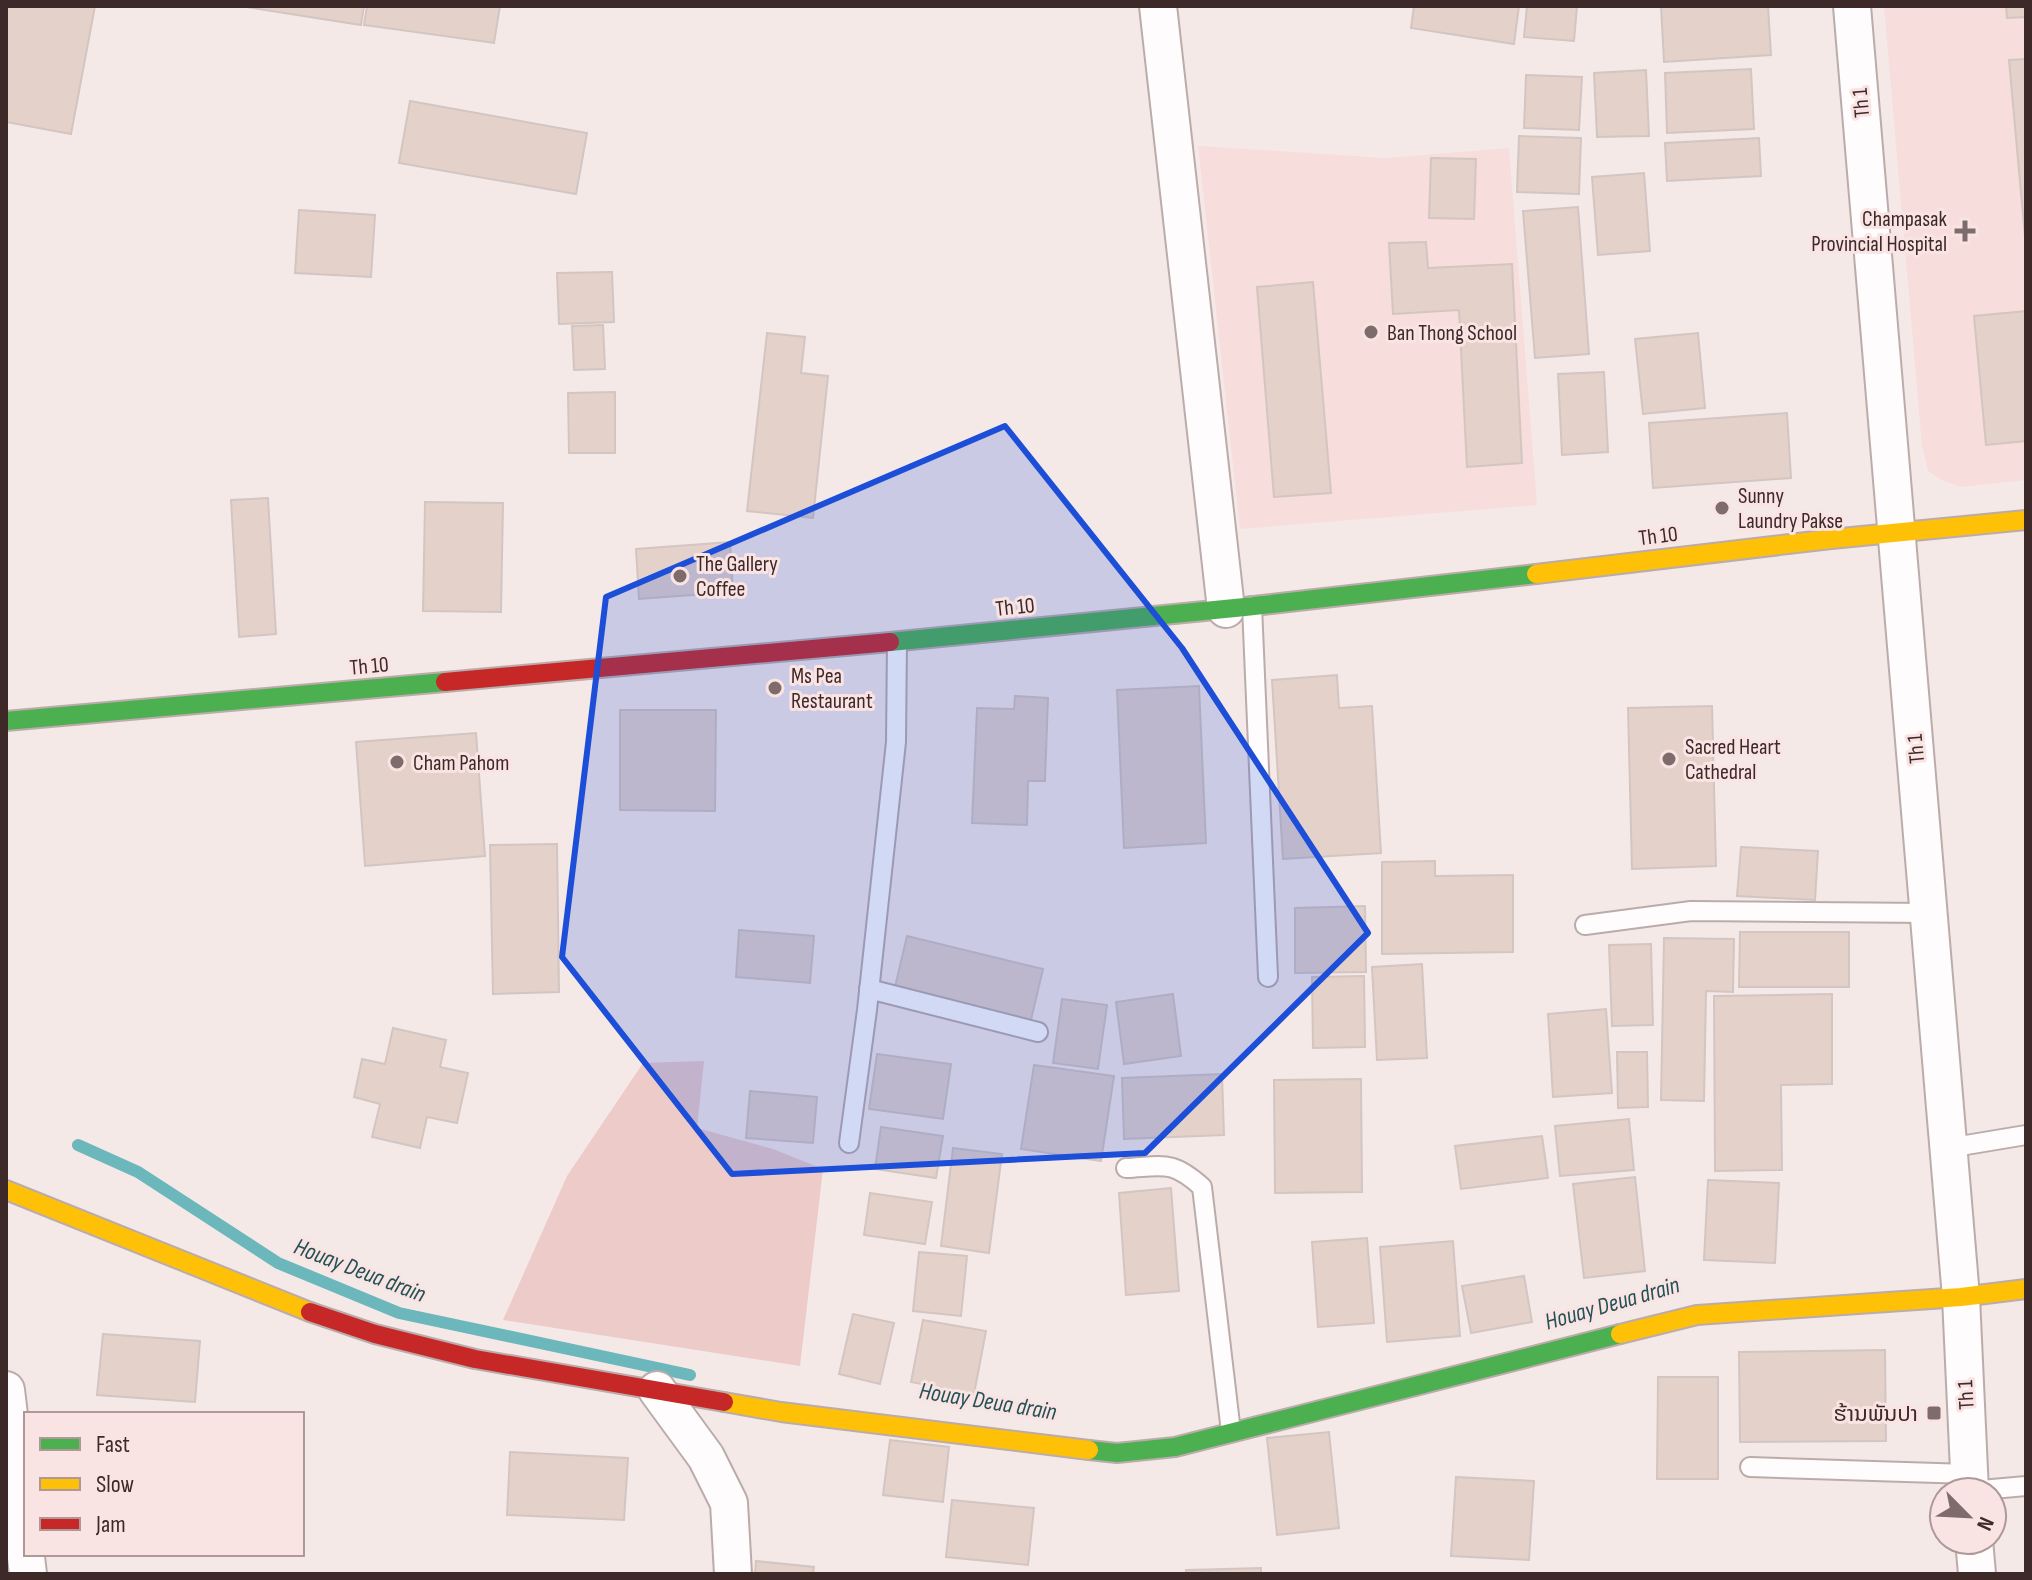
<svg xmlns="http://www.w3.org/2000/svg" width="2032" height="1580" font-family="'Sofia Sans Condensed','Noto Sans Lao',sans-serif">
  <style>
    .built { fill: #f7dddb }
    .green { fill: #eccbc9 }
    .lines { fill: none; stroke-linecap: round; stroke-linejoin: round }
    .stream { stroke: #6cb7bc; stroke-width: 12 }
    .building { fill: #e4d1ca; stroke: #d3c5c1; stroke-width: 2 }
    .lane-casing { stroke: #bbacab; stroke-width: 22 }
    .street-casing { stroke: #bbacab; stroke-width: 40 }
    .fast-casing { stroke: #bbacab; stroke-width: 22 }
    .slow-casing { stroke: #bbacab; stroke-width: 22 }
    .jam-casing { stroke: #bbacab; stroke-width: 22 }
    .lane { stroke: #fefcfc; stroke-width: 18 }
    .street { stroke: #fefcfc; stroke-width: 36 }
    .fast { stroke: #4caf50; stroke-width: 18 }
    .slow { stroke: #ffc107; stroke-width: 18 }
    .jam { stroke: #c62828; stroke-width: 18 }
    .marked { fill: #1d4ed8; fill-opacity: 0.2; stroke: #1d4ed8; stroke-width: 6; stroke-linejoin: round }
    .poi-dot { fill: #7d6c6b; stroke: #fae4e3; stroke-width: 3 }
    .labels { text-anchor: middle; stroke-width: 6; stroke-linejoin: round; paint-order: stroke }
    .street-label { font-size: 22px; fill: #3d2928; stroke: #fae4e3 }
    .poi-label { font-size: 22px; fill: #3d2928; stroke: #fae4e3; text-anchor: start }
    .water-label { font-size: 24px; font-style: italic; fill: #235256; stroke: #fae4e3 }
  </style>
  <rect width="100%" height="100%" fill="#f5e9e8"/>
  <!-- built -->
  <g class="built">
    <polygon points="1884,6 2026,6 2026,480 1960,487 1940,479 1928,471 1922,446"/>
    <polygon points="1198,146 1385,158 1509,148 1537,505 1240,529"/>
  </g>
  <!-- green -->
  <polygon class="green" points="704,1061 697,1128 773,1149 823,1169 800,1366 503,1320 567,1176 643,1063"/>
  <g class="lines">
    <!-- stream -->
    <polyline class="stream" points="78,1145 138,1172 278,1263 399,1313 690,1375"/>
  </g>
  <!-- building -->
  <g class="building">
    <polygon points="6,6 95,6 71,134 6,122"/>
    <polygon points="240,6 364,6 361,25"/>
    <polygon points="367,6 500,6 494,43 364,25"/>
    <polygon points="1414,6 1519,6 1514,44 1411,28"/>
    <polygon points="1527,6 1577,6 1574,41 1524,37"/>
    <polygon points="1661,6 1768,6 1771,55 1664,62"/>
    <polygon points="2006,6 2026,6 2026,17 2007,18"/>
    <polygon points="2026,59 2026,248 2009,60"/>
    <polygon points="1751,69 1754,129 1667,133 1665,73"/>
    <polygon points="1646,70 1649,136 1597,137 1594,73"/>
    <polygon points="1526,75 1582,77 1579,130 1524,128"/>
    <polygon points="410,101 587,133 576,194 399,163"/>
    <polygon points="1519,136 1581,138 1579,194 1517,192"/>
    <polygon points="1759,138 1761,176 1667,181 1665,143"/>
    <polygon points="1431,158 1476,159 1474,219 1429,218"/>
    <polygon points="1644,173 1650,251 1598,255 1592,177"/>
    <polygon points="1578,207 1589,354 1535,358 1523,211"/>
    <polygon points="299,210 375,215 371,277 295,273"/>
    <polygon points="1426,242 1428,268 1512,264 1522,463 1467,467 1459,310 1393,314 1389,243"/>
    <polygon points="612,272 614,322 559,324 557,273"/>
    <polygon points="1313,282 1331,493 1274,497 1257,287"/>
    <polygon points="2026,311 2026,441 1986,445 1974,316"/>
    <polygon points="603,325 605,369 574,370 572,326"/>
    <polygon points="767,333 805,337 801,373 828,376 813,518 747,511"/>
    <polygon points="1698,333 1705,408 1643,414 1635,339"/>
    <polygon points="1604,372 1608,452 1562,455 1558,374"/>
    <polygon points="615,392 615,453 569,453 568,393"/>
    <polygon points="1787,413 1791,478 1653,488 1649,423"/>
    <polygon points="268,498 276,634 239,637 231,500"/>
    <polygon points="425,502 503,503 501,612 423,611"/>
    <polygon points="730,542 733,592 639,599 636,549"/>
    <polygon points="1337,675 1339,708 1372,706 1381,853 1283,859 1272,680"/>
    <polygon points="1199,686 1206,843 1124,848 1117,690"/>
    <polygon points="1015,696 1048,698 1045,781 1028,781 1027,825 972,823 977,708 1014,709"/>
    <polygon points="1712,706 1716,866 1632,869 1628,708"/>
    <polygon points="620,710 716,710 715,811 620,810"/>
    <polygon points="476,733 485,856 365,866 356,742"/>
    <polygon points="557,844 559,992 493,994 490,845"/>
    <polygon points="1741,847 1818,851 1815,900 1737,896"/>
    <polygon points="1435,861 1435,876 1513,875 1513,952 1382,954 1382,862"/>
    <polygon points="1365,906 1366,972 1295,973 1295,908"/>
    <polygon points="739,930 814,936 810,983 736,977"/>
    <polygon points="1740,932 1849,932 1849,987 1739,987"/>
    <polygon points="907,936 1043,969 1031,1020 895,987"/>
    <polygon points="1664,938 1734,939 1733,992 1706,991 1704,1101 1661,1100"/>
    <polygon points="1651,944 1653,1025 1612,1026 1609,945"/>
    <polygon points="1422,964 1427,1058 1377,1060 1372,967"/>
    <polygon points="1364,976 1365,1047 1313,1048 1312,977"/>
    <polygon points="1173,994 1181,1056 1124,1064 1116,1002"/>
    <polygon points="1832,994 1832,1084 1781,1085 1782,1170 1715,1171 1714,996"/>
    <polygon points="1062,999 1107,1005 1098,1069 1053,1063"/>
    <polygon points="1606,1009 1612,1093 1553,1097 1548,1014"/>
    <polygon points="393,1028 446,1040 440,1067 468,1073 457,1123 427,1117 420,1148 372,1137 380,1104 354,1097 362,1059 385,1064"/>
    <polygon points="1617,1052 1647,1052 1648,1107 1618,1108"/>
    <polygon points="877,1054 951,1064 943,1119 869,1109"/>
    <polygon points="1034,1065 1114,1076 1101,1161 1021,1149"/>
    <polygon points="1222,1074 1224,1135 1124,1139 1122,1078"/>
    <polygon points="1361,1079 1362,1192 1275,1193 1274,1080"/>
    <polygon points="750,1091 817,1097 813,1143 746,1138"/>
    <polygon points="1629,1119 1634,1170 1560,1176 1555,1126"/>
    <polygon points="881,1127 943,1136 936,1178 875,1169"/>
    <polygon points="1542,1136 1548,1178 1461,1189 1455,1146"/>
    <polygon points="953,1148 1002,1154 989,1253 941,1246"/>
    <polygon points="1635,1177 1645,1271 1584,1278 1573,1184"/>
    <polygon points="1708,1180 1779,1183 1775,1263 1704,1260"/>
    <polygon points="1171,1188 1179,1291 1126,1295 1119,1193"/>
    <polygon points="870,1193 932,1202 925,1244 864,1235"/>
    <polygon points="1367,1238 1374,1323 1318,1327 1312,1242"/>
    <polygon points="1453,1241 1460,1336 1387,1342 1380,1247"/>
    <polygon points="919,1252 967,1256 961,1316 913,1311"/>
    <polygon points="1524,1276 1532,1322 1471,1333 1462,1286"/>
    <polygon points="853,1314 894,1323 880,1384 839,1374"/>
    <polygon points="923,1320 986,1331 974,1394 911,1382"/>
    <polygon points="103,1334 200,1341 195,1402 97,1395"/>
    <polygon points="1885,1350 1886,1441 1740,1442 1739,1352"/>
    <polygon points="1658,1377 1718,1377 1718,1479 1657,1479"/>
    <polygon points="1329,1432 1339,1528 1277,1535 1267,1438"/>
    <polygon points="890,1440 949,1447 943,1502 883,1495"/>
    <polygon points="510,1452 628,1458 624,1520 507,1515"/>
    <polygon points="1456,1477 1534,1481 1529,1560 1451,1556"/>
    <polygon points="952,1500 1034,1508 1028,1565 946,1557"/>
    <polygon points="756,1561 814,1567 813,1574 755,1574"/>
    <polygon points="1261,1568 1261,1574 1186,1574 1186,1570"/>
  </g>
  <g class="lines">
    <!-- lane casing -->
    <g class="lane-casing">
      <g id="lane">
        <polyline points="1252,606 1268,977"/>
        <polyline points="1585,925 1691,911 1929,913"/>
        <polyline points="869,989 1038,1032"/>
        <polyline points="849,1143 867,1010 896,742 897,642"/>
        <polyline points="1948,1148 2026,1135"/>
        <path d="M1126,1168C1164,1166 1172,1160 1202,1187L1231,1432"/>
        <polyline points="1750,1467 1969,1474"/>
        <polyline points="1970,1491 2026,1486"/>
      </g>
    </g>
    <!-- street casing -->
    <g class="street-casing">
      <g id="street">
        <polyline points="1158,6 1226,609"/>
        <polyline points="1852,6 1961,1297 1970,1492"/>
        <polyline points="6,1390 28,1574"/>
        <polyline points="657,1390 706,1457 729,1503 733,1574"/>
        <polyline points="1974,1540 1977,1574"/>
      </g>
    </g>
    <!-- fast casing -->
    <g class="fast-casing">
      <g id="fast">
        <polyline points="890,642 1245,607 1536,574"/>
        <polyline points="6,721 445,682"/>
        <polyline points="1089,1450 1117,1453 1175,1447 1620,1334"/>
      </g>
    </g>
    <!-- slow casing -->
    <g class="slow-casing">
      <g id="slow">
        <polyline points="1536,574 1831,539 2026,520"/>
        <polyline points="6,1190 310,1312"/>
        <polyline points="1620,1334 1697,1315 1961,1297 2026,1289"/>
        <polyline points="724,1402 781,1412 1089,1450"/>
      </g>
    </g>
    <!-- jam casing -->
    <g class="jam-casing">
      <g id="jam">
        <polyline points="445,682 890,642"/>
        <polyline points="310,1312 375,1334 475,1359 724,1402"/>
      </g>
    </g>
    <!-- lane -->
    <use href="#lane" class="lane"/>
    <!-- street -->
    <use href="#street" class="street"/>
    <!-- fast -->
    <use href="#fast" class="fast"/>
    <!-- slow -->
    <use href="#slow" class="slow"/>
    <!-- jam -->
    <use href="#jam" class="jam"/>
  </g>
  <!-- marked area -->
  <path class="marked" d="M1005,426L1182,648L1368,933L1145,1153L732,1174L562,957L606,597Z"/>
  <!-- markers -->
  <g class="poi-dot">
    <path d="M1961 219h8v8h8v8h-8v8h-8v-8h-8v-8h8z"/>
    <circle cx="1371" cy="332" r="8"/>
    <circle cx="1722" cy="508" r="8"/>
    <circle cx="680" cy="576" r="8"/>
    <circle cx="775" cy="688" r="8"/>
    <circle cx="1669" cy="759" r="8"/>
    <circle cx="397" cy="762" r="8"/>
    <rect x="1926" y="1405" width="16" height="16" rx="4"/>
  </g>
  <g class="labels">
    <!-- street labels -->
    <g class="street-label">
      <text transform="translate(1860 103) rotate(-95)" y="8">Th 1</text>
      <text transform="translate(1658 535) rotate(-7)" y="8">Th 10</text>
      <text transform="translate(1015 606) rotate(-6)" y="8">Th 10</text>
      <text transform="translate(369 665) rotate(-5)" y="8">Th 10</text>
      <text transform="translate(1915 749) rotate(-95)" y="8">Th 1</text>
      <text transform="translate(1965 1395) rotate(-93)" y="8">Th 1</text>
    </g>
    <!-- poi labels -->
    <g class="poi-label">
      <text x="1947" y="226" text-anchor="end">Champasak<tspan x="1947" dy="25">Provincial Hospital</tspan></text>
      <text x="1387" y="340">Ban Thong School</text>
      <text x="1738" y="503">Sunny<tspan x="1738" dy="25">Laundry Pakse</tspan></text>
      <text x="696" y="571">The Gallery<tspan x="696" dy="25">Coffee</tspan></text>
      <text x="791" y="683">Ms Pea<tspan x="791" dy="25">Restaurant</tspan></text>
      <text x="1685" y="754">Sacred Heart<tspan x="1685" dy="25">Cathedral</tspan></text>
      <text x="413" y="770">Cham Pahom</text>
      <text x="1918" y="1421" text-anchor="end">ຮ້ານພັນປາ</text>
    </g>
    <!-- water labels -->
    <g class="water-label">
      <text transform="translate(360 1270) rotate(21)" y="8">Houay Deua drain</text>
      <text transform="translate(1612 1303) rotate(-16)" y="8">Houay Deua drain</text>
      <text transform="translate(988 1401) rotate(9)" y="8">Houay Deua drain</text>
    </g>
  </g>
  <!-- border -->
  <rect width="2032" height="1580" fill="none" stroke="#3d2928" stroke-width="16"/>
  <!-- legend -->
  <rect x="24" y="1412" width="280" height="144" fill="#fae4e3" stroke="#ae9998" stroke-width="2"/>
  <rect x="40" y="1438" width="40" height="12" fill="#4caf50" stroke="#ae9998" stroke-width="2"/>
  <text x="96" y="1452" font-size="24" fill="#3d2928">Fast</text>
  <rect x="40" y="1478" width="40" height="12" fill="#ffc107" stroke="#ae9998" stroke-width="2"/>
  <text x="96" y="1492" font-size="24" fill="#3d2928">Slow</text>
  <rect x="40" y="1518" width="40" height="12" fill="#c62828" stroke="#ae9998" stroke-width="2"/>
  <text x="96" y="1532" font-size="24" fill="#3d2928">Jam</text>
  <!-- north arrow -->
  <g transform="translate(1968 1516) rotate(114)"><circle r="38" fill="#fae4e3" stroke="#ae9998" stroke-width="2"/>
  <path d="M0-6L14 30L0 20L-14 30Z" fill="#7d6c6b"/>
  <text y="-12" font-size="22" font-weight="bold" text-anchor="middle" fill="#3d2928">N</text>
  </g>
</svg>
